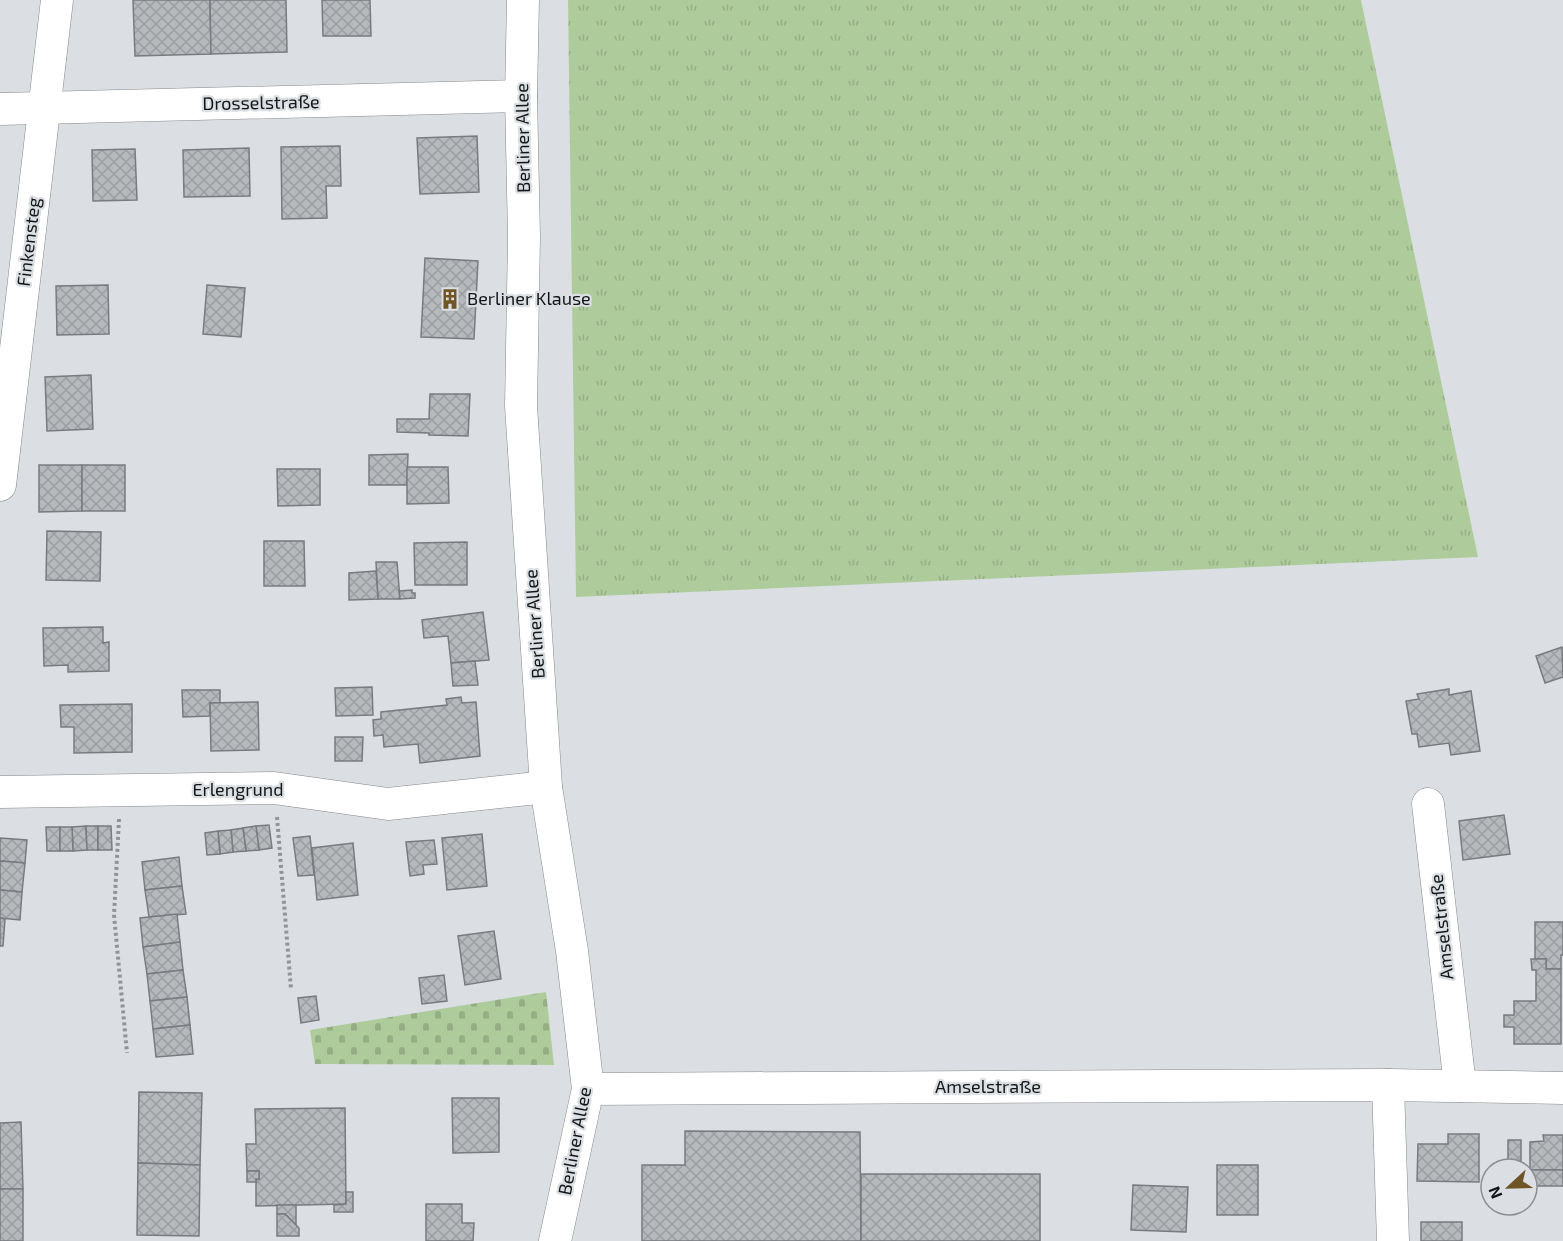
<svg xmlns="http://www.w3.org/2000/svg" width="1563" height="1241" font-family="'Exo 2',sans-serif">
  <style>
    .grass { fill: url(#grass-tufts) }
    .cemetery { fill: url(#cemetery-stones) }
    .building { fill: url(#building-cross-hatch); stroke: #787b7f; stroke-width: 1.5 }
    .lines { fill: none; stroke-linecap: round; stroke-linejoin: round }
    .street-casing { stroke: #85888b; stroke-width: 33 }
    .path { stroke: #909497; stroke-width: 4; stroke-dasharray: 3 3; stroke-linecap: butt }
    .street { stroke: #fff; stroke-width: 32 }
    .labels { text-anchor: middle; stroke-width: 4.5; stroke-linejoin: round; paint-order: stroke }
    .street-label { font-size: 18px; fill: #131516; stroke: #dbdfe3 }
    .poi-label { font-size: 18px; fill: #131516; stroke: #dbdfe3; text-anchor: start }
  </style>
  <defs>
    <pattern id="grass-tufts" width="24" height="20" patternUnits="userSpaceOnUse" patternTransform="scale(1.5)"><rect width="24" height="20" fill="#aecc9b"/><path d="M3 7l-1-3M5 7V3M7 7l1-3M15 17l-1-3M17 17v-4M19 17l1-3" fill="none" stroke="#95ae85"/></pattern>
    <pattern id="cemetery-stones" width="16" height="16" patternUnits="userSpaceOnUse" patternTransform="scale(1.5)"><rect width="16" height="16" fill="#aecc9b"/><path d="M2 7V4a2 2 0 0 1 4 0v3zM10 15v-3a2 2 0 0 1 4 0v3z" fill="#95ae85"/></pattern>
    <pattern id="building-cross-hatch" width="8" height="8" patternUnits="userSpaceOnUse" patternTransform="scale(1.5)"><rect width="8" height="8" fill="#b5b9bc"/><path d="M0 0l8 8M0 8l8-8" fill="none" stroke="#9b9ea1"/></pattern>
  </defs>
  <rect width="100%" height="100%" fill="#dbdfe3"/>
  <!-- grass -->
  <polygon class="grass" points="568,0 1361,0 1478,557 576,597"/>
  <!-- cemetery -->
  <polygon class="cemetery" points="546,992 554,1065 315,1064 310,1030"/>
  <!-- building -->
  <g class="building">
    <polygon points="133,0 210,0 211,54 135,56"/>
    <polygon points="210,0 286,0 287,52 211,54"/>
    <polygon points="322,0 370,0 371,36 323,36"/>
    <polygon points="477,136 479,192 420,194 417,138"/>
    <polygon points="340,146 341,186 326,186 327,218 282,219 281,147"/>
    <polygon points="249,148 250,196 184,197 183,150"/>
    <polygon points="135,149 137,200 93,201 92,150"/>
    <polygon points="425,258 478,261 474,339 421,337"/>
    <polygon points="108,285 109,334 57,335 56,286"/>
    <polygon points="207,285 245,288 241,337 203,334"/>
    <polygon points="91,375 93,429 47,431 45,377"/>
    <polygon points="430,394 470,394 468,436 429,435 429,433 397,432 397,419 429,419"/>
    <polygon points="408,454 407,485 369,485 369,455"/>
    <polygon points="39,465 82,465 82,511 39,512"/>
    <rect x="82" y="465" width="43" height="46"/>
    <polygon points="407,467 448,467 449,503 407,504"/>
    <polygon points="277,469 320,469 320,505 278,506"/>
    <polygon points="47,531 101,532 100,581 46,580"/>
    <polygon points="264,541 304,541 305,586 264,586"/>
    <polygon points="467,542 467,585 415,585 414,543"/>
    <polygon points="376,562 397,562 400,599 378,599"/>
    <polygon points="376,571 378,599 349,600 349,573"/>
    <polygon points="412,590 412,593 415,593 415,598 400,599 399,591"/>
    <polygon points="483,612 489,660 451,663 448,636 424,638 422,620"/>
    <polygon points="103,627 103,643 109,642 109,671 68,672 68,665 44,666 43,628"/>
    <polygon points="1562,647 1563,677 1545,683 1536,656"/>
    <polygon points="475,661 478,685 453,686 451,663"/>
    <polygon points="372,687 373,715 336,716 335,688"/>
    <polygon points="1449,689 1449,695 1471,691 1480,751 1451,755 1449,743 1419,747 1417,734 1412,734 1406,701 1419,699 1417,694"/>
    <polygon points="182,690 220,690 220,703 210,703 210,716 183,717"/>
    <polygon points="461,697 462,703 476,702 480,756 420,763 418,744 384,747 383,735 374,736 373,720 381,719 381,712 447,705 446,699"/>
    <polygon points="258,702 259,750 211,751 210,703"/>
    <polygon points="132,704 132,752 74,753 74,727 61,727 60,705"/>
    <polygon points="335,737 363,737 362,761 335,761"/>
    <polygon points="1504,815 1510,854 1463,860 1459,821"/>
    <polygon points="269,825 272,848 259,850 256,826"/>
    <polygon points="86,826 87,850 73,851 72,827"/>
    <polygon points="86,826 98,826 98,850 87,850"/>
    <polygon points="98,826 111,826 112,850 98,850"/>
    <polygon points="256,826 259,850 246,851 243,828"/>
    <polygon points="46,827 60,827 60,851 47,851"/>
    <polygon points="60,827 72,827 73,851 60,851"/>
    <polygon points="243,828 246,851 233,852 231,830"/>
    <polygon points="231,830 233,852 220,854 218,831"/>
    <polygon points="218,831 220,854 207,855 205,833"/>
    <polygon points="482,834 487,886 447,890 442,838"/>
    <polygon points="310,836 314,875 298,876 293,838"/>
    <polygon points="0,838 27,840 25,863 0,861"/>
    <polygon points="434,840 437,864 423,865 424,874 410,876 406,842"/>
    <polygon points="353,843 358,895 317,900 312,848"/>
    <polygon points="179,857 182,886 145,890 142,862"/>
    <polygon points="0,861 25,863 22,892 0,890"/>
    <polygon points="182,886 186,914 149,917 145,890"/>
    <polygon points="0,890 22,892 20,920 0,918"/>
    <polygon points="177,914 180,942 143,947 140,918"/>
    <polygon points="0,918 5,919 3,946 0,946"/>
    <polygon points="1535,922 1563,922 1563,955 1561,955 1561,969 1546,969 1546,959 1535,959"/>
    <polygon points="494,931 501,979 465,985 458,936"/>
    <polygon points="180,942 183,970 147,974 143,947"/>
    <polygon points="1531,959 1546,959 1546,969 1561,969 1561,1044 1514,1044 1514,1027 1504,1027 1504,1015 1514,1015 1514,1001 1536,1001 1536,970 1532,970"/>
    <polygon points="183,970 187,997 150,1001 147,974"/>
    <polygon points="444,975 447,1001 422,1004 419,978"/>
    <polygon points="316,996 319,1020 301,1023 298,998"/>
    <polygon points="187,997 190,1025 153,1029 150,1001"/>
    <polygon points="190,1025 193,1054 156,1057 153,1029"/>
    <polygon points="139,1092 202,1093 200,1165 138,1163"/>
    <polygon points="452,1098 499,1098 499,1152 453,1153"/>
    <polygon points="345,1108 346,1204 256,1206 256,1179 259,1179 259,1171 247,1171 246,1144 256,1144 255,1109"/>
    <polygon points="21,1122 23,1189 0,1189 0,1123"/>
    <polygon points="685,1131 860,1132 861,1241 642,1241 642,1165 685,1165"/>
    <polygon points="1448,1134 1479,1134 1479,1182 1417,1181 1418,1144 1448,1144"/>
    <polygon points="1543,1135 1563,1135 1563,1170 1530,1170 1530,1142 1544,1141"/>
    <rect x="1508" y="1140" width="13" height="24"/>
    <polygon points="138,1163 200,1165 199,1236 137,1235"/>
    <rect x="1217" y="1165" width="41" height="50"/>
    <rect x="1530" y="1170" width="33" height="16"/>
    <polygon points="247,1171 259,1171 259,1179 256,1179 256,1182 247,1182"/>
    <rect x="861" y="1174" width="179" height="67"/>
    <polygon points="1133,1185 1188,1187 1186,1232 1131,1230"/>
    <rect x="0" y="1189" width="23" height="52"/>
    <polygon points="346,1192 353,1192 353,1212 334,1212 334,1205 346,1204"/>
    <polygon points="426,1204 462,1204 462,1223 474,1223 473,1241 426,1241"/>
    <polygon points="277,1205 296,1205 296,1225 285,1214 277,1214"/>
    <polygon points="277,1214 285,1214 299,1228 299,1236 277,1236"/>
    <rect x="1421" y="1222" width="41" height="19"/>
  </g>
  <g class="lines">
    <!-- street casing -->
    <g class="street-casing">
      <g id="street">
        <polyline points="523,0 521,96 524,237 521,406 546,787 572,951 588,1089 555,1241"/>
        <polyline points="0,109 521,96"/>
        <polyline points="0,485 57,0"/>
        <polyline points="0,792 274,788 388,804 546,787"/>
        <polyline points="1428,804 1460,1086"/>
        <polyline points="1388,1085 1393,1241"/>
        <polyline points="588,1089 1388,1085 1563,1088"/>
      </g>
    </g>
    <!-- path -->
    <g class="path">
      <polyline points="277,817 291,989"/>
      <polyline points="119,819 114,915 127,1053"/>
    </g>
    <!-- street -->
    <use href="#street" class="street"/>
  </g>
  <!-- icons -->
  <defs>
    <g id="building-bare" transform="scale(1.62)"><path d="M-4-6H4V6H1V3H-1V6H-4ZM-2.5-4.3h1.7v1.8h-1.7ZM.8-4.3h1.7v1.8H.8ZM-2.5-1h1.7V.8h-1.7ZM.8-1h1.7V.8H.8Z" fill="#6f5526" stroke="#dbdfe3" stroke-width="2.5" paint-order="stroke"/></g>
  </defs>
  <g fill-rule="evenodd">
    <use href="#building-bare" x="450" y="299"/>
  </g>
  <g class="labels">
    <!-- street labels -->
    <g class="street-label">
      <text transform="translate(261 103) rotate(-1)" y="6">Drosselstraße</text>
      <text transform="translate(523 138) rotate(-91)" y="6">Berliner Allee</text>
      <text transform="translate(29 242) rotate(-83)" y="6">Finkensteg</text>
      <text transform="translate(535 624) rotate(-94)" y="6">Berliner Allee</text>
      <text x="238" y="796">Erlengrund</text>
      <text transform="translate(1442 927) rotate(-96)" y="6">Amselstraße</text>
      <text x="988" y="1093">Amselstraße</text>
      <text transform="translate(575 1141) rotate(-79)" y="6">Berliner Allee</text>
    </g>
    <!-- poi labels -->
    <g class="poi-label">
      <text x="467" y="305">Berliner Klause</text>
    </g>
  </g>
  <!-- north arrow -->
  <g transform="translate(1509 1187) rotate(248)"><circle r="28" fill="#dbdfe3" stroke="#8b8e91" stroke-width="1.5"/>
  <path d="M0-4.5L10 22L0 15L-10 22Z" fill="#6f5526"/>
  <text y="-9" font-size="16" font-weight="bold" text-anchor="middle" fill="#131516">N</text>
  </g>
</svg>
